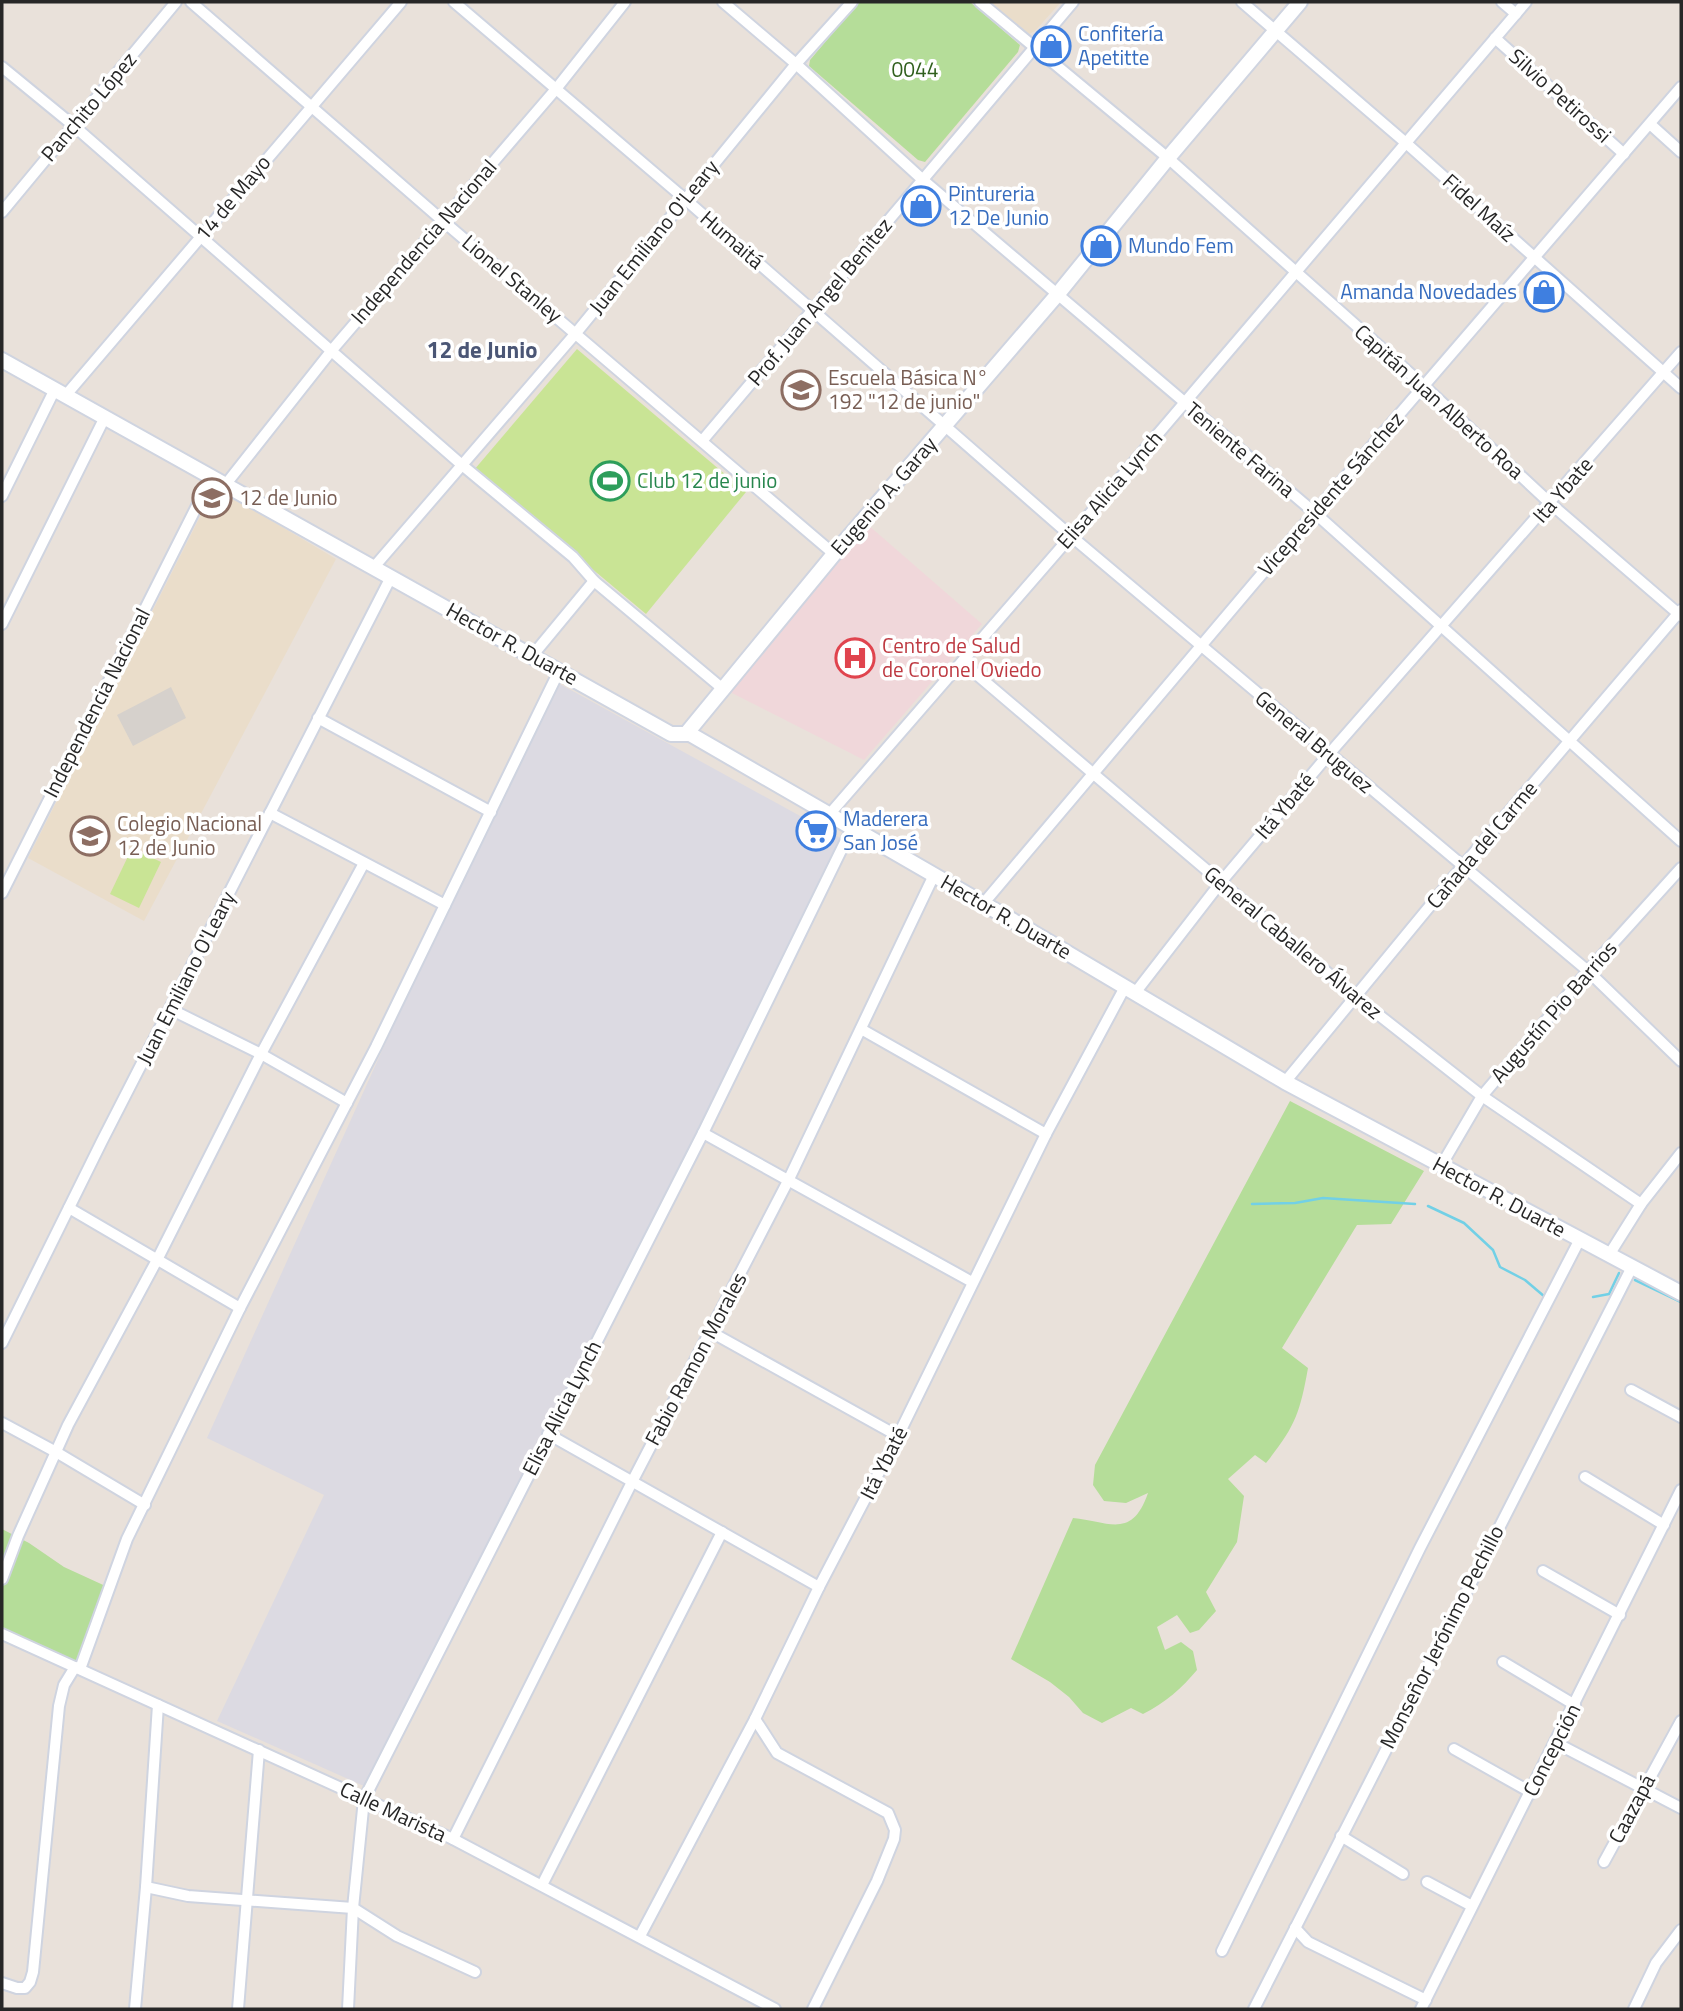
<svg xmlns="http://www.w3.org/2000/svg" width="1683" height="2011" font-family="'Titillium Web',sans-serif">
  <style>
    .industrial { fill: #dcdae2 }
    .education { fill: #eaddca }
    .medical { fill: #f0d7da }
    .green { fill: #b5dd99 }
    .pitch { fill: #c9e495 }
    .plaza { fill: #d6d1cc }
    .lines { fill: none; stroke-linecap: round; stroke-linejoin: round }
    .stream { stroke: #72d0e6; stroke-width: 2.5 }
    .street-casing { stroke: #cfd4e0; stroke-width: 14 }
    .secondary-casing { stroke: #cfd4e0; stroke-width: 18 }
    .street { stroke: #fff; stroke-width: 10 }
    .secondary { stroke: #fff; stroke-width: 14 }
    .labels { text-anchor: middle; stroke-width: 7; stroke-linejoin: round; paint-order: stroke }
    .shop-label { font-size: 21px; fill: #366cbe; stroke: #fff; text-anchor: start }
    .park-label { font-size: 21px; fill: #305f1d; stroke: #fff }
    .street-label { font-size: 21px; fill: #272727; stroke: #fff }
    .education-label { font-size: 21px; fill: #785e54; stroke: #fff; text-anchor: start }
    .leisure-label { font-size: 21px; fill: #27864d; stroke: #fff; text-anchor: start }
    .health-label { font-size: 21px; fill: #be3a42; stroke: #fff; text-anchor: start }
    .neighbourhood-label { font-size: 23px; font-weight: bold; fill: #4b5675; stroke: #fff }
  </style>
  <rect width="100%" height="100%" fill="#e9e1da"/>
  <!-- industrial -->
  <polygon class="industrial" points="558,683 842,839 373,1790 217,1721 324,1495 207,1438 466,865"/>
  <!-- education -->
  <g class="education">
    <polygon points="990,2 1061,2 1035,31 1029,34"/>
    <polygon points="215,487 336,559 144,921 28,858"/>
  </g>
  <!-- medical -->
  <polygon class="medical" points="867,524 982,624 864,760 730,692"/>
  <!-- green -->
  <g class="green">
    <polygon points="859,2 970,2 1020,45 1018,52 925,162 918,160 809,66 810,60"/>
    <path d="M1290,1101L1424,1171L1391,1224L1357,1225L1282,1348L1308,1368C1300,1413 1295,1427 1266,1463L1255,1455L1228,1479L1244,1496L1237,1542L1206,1592L1216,1611L1199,1630L1190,1633L1177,1615L1157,1627L1165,1650L1181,1642L1193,1651L1197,1670C1182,1688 1165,1703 1143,1714L1131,1708L1102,1723L1083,1713L1069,1697L1050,1682L1011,1659L1073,1518C1110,1522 1132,1539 1148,1493L1126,1503L1104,1501L1093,1485L1095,1465Z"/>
    <polygon points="2,1529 29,1543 64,1567 112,1589 80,1666 2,1628"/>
  </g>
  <!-- pitch -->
  <g class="pitch">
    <polygon points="577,349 746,492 646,614 474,470"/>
    <polygon points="132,848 161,862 139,908 110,894"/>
  </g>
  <!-- plaza -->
  <polygon class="plaza" points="171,687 186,718 133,746 117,715"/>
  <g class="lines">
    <!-- stream -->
    <g class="stream">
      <polyline points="1252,1204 1295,1203 1323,1198 1415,1204"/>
      <polyline points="1428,1206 1464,1223 1493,1250 1500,1267 1525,1280 1545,1297"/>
      <polyline points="1635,1280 1681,1302"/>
      <polyline points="1593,1297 1609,1294 1619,1273"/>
    </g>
    <!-- street casing -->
    <g class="street-casing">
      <g id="street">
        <polyline points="191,2 443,221 834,554"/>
        <polyline points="454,2 685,199 1071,536 1588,971 1681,1061"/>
        <polyline points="723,2 796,64 923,180 1315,513 1681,841"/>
        <polyline points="980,2 1168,158 1424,386 1551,504 1681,616"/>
        <polyline points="1242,2 1406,143 1681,388"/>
        <polyline points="1502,2 1516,14"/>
        <polyline points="1495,38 1624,154"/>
        <polyline points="2,67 74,126 462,465 573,557 594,581 723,689"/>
        <polyline points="1650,124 1681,152"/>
        <polyline points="2,212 176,2"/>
        <polyline points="66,395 401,2"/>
        <polyline points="702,441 1073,2"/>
        <polyline points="226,484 332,350 556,89 625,2"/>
        <polyline points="2,496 55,389"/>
        <polyline points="374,567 576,333 796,64 852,2"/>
        <polyline points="2,624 105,417"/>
        <polyline points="532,656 594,581"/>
        <polyline points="962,662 1356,997 1482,1096 1641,1204"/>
        <polyline points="318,718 491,812"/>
        <polyline points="270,813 445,905 559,671"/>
        <polyline points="828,816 1071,536 1526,2"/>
        <polyline points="2,893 212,476"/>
        <polyline points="983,904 1255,582 1681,87"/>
        <polyline points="1135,993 1221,882 1329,754 1681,352"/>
        <polyline points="170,1009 261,1054 347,1103"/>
        <polyline points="861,1029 1046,1134"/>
        <polyline points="1285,1082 1462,867 1681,610"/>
        <polyline points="703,1133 972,1282"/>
        <polyline points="1441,1166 1482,1096 1588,971 1681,868"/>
        <polyline points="69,1208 240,1308"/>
        <polyline points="1609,1255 1641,1204 1681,1153"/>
        <polyline points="711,1332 898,1436"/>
        <polyline points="2,1343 102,1141 391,577"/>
        <polyline points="1631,1390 1681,1417"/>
        <polyline points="2,1423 56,1452 145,1505"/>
        <polyline points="548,1434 819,1587"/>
        <polyline points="1585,1477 1664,1525"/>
        <polyline points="1543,1571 1620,1615"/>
        <polyline points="2,1579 18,1536 68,1425 157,1260 261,1054 364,863"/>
        <polyline points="2,1634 453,1839 775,2009"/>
        <polyline points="1503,1662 1575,1705"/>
        <polyline points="80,1669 127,1539 240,1308 376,1047 445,905"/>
        <polyline points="755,1719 777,1753 888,1813 895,1830 894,1839 877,1881 813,2009"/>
        <polyline points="1556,1743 1681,1808"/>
        <polyline points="1454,1749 1532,1793"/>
        <polyline points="1341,1836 1403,1874"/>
        <polyline points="453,1839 632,1482 788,1181 934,875"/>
        <polyline points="1604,1862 1681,1721"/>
        <polyline points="1427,1882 1472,1906"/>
        <polyline points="542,1885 722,1532"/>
        <polyline points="146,1887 188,1896 353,1908 397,1936 475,1972"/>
        <polyline points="1295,1928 1308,1942 1426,2000"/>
        <polyline points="640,1936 755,1719 819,1587 898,1436 1046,1134 1125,987"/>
        <polyline points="1222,1951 1420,1548 1580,1239"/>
        <polyline points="2,1983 17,1988 25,1988 30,1982 33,1972 59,1706 64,1685 75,1667"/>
        <polyline points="135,2009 146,1887 158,1705"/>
        <polyline points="238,2009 259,1750"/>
        <polyline points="348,2009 353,1908 364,1799 703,1133 852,828"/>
        <polyline points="1254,2009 1632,1267"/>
        <polyline points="1421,2009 1681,1490"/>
        <polyline points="1634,2009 1656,1963 1681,1930"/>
      </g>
    </g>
    <!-- secondary casing -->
    <g class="secondary-casing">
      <g id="secondary">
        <polyline points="2,360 671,734 690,734 1022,926 1285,1082 1681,1293"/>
        <polyline points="686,734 834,554 1057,295 1168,158 1300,2"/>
      </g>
    </g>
    <!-- street -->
    <use href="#street" class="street"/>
    <!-- secondary -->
    <use href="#secondary" class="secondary"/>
  </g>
  <!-- icons -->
  <defs>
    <g id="shop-ring" transform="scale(2.0125)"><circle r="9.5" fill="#fff" stroke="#3f7fe0" stroke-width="1.5"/><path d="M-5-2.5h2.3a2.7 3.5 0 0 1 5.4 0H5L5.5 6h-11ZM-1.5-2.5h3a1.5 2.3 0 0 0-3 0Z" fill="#3f7fe0"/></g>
    <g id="school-ring" transform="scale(2.0125)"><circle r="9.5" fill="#fff" stroke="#8d6e63" stroke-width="1.5"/><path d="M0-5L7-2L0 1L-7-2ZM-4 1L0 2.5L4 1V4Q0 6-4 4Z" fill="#8d6e63"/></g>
    <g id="stadium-ring" transform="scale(2.0125)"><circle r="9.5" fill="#fff" stroke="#2e9e5b" stroke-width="1.5"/><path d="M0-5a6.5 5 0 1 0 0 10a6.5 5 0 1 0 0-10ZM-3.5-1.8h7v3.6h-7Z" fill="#2e9e5b"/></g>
    <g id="hospital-ring" transform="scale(2.0125)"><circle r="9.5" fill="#fff" stroke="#e0444e" stroke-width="1.5"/><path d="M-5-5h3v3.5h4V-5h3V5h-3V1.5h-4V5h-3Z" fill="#e0444e"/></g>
    <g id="supermarket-ring" transform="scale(2.0125)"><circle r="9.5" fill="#fff" stroke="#3f7fe0" stroke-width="1.5"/><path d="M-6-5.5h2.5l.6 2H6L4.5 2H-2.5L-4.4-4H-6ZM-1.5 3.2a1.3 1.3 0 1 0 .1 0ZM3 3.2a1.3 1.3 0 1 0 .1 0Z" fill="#3f7fe0"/></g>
  </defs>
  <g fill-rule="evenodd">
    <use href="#shop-ring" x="1051" y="46"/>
    <use href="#shop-ring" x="921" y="206"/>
    <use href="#shop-ring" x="1101" y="246"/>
    <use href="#shop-ring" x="1544" y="292"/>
    <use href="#school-ring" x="801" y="390"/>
    <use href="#stadium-ring" x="610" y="481"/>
    <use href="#school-ring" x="212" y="498"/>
    <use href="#hospital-ring" x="855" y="658"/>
    <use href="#supermarket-ring" x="816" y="831"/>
    <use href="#school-ring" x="90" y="836"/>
  </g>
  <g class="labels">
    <!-- shop labels -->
    <g class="shop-label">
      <text x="1078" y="41">Confitería<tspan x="1078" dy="24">Apetitte</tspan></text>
      <text x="948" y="201">Pintureria<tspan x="948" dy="24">12 De Junio</tspan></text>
      <text x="1128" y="253">Mundo Fem</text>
      <text x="1517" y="299" text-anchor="end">Amanda Novedades</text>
      <text x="843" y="826">Maderera<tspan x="843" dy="24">San José</tspan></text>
    </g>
    <!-- park labels -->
    <g class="park-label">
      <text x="915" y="77">0044</text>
    </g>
    <!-- street labels -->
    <g class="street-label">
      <text transform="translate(1560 96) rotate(42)" y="7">Silvio Petirossi</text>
      <text transform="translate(89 107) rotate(-50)" y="7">Panchito López</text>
      <text transform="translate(233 198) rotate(-50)" y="7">14 de Mayo</text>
      <text transform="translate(1479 208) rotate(42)" y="7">Fidel Maíz</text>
      <text transform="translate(654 237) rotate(-51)" y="7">Juan Emiliano O'Leary</text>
      <text transform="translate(732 240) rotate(41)" y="7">Humaitá</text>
      <text transform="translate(424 242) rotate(-49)" y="7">Independencia Nacional</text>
      <text transform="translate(512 279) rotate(40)" y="7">Lionel Stanley</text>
      <text transform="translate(820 302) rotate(-50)" y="7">Prof. Juan Angel Benitez</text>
      <text transform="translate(1439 402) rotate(42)" y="7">Capitán Juan Alberto Roa</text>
      <text transform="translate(1240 450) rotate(40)" y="7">Teniente Farina</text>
      <text transform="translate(1110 490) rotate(-49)" y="7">Elisa Alicia Lynch</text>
      <text transform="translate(1563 490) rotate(-49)" y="7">Ita Ybate</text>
      <text transform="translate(1331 494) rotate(-49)" y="7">Vicepresidente Sánchez</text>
      <text transform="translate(884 496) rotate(-49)" y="7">Eugenio A. Garay</text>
      <text transform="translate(512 644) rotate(29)" y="7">Hector R. Duarte</text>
      <text transform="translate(97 703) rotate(-63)" y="7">Independencia Nacional</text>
      <text transform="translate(1314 742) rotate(40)" y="7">General Bruguez</text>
      <text transform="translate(1285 806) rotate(-50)" y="7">Itá Ybaté</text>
      <text transform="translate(1482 845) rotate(-50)" y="7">Cañada del Carme</text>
      <text transform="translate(1006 917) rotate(30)" y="7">Hector R. Duarte</text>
      <text transform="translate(1293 943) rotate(40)" y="7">General Caballero Álvarez</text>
      <text transform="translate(186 978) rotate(-63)" y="7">Juan Emiliano O'Leary</text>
      <text transform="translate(1554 1012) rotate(-49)" y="7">Augustín Pio Barrios</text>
      <text transform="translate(1499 1197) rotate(28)" y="7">Hector R. Duarte</text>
      <text transform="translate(696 1359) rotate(-62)" y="7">Fabio Ramon Morales</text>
      <text transform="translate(562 1408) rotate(-63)" y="7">Elisa Alicia Lynch</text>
      <text transform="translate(884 1463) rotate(-63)" y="7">Itá Ybaté</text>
      <text transform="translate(1442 1637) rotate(-63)" y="7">Monseñor Jerónimo Pechillo</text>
      <text transform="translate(1552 1750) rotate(-63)" y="7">Concepción</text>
      <text transform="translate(1632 1809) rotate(-62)" y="7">Caazapá</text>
      <text transform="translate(393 1812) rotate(25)" y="7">Calle Marista</text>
    </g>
    <!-- education labels -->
    <g class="education-label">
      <text x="828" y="385">Escuela Básica N°<tspan x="828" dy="24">192 "12 de junio"</tspan></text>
      <text x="239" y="505">12 de Junio</text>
      <text x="117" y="831">Colegio Nacional<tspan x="117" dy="24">12 de Junio</tspan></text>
    </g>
    <!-- leisure labels -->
    <g class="leisure-label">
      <text x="637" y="488">Club 12 de junio</text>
    </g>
    <!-- health labels -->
    <g class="health-label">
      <text x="882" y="653">Centro de Salud<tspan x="882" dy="24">de Coronel Oviedo</tspan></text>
    </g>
    <!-- neighbourhood labels -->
    <g class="neighbourhood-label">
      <text x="482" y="358">12 de Junio</text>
    </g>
  </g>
  <!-- border -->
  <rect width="1683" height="2011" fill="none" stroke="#272727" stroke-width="7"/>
</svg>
